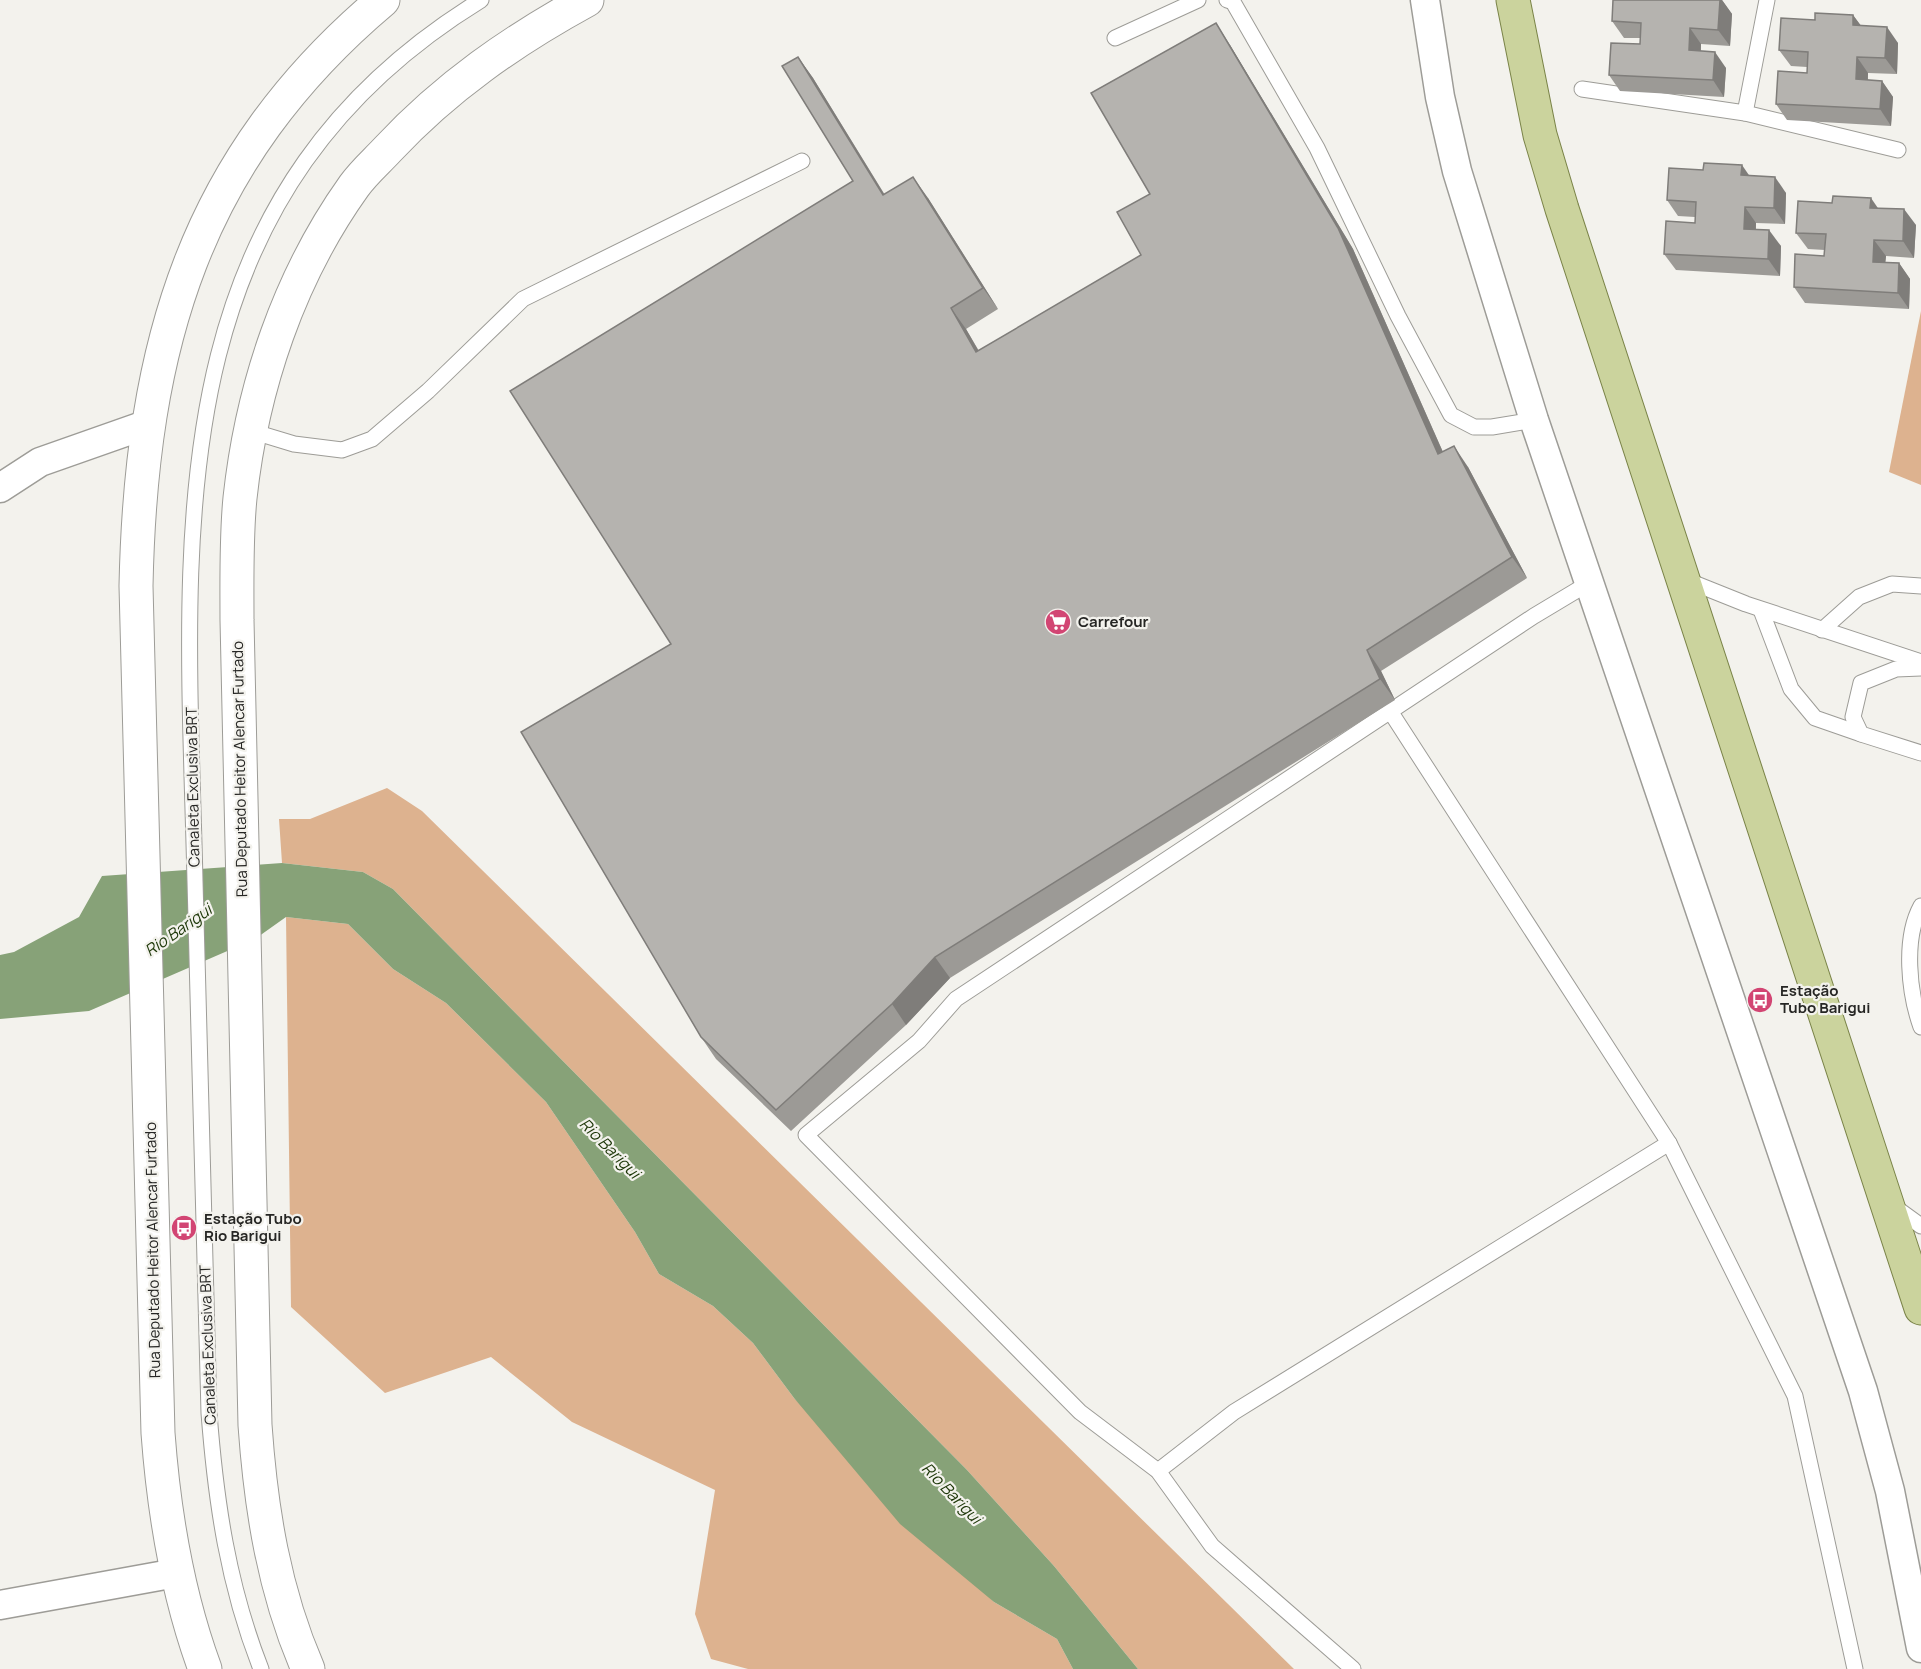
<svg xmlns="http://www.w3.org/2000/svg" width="1921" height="1669" font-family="Manrope,sans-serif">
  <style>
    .forest { fill: #ddb28f }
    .water { fill: #87a278 }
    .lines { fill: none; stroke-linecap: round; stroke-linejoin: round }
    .service-casing { stroke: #9d9c97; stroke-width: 17 }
    .minor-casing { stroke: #9d9c97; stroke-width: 31 }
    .tertiary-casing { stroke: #9d9c97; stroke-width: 35 }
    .primary-casing { stroke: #7a8348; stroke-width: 35 }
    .service { stroke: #fff; stroke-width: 15 }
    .minor { stroke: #fff; stroke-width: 28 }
    .tertiary { stroke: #fff; stroke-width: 33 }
    .primary { stroke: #cbd39d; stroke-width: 33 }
    .wall { fill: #9c9a96 }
    .shaded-wall { fill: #7f7d7a }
    .building { fill: #b5b3af; stroke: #7f7d7a; stroke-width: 1.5 }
    .labels { text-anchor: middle; stroke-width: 4.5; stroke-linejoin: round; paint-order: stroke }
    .poi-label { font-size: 15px; font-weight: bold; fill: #262624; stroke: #f3f2ed; text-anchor: start }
    .street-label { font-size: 15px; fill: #262624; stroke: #f3f2ed }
    .water-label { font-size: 16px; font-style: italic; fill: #1c3607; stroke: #f3f2ed }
  </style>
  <rect width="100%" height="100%" fill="#f3f2ed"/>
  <!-- forest -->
  <g class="forest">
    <polygon points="1921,311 1921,485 1889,472"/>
    <polygon points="387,788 422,811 1294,1669 1138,1669 1054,1566 967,1470 393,889 363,872 282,863 279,819 310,819"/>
    <polygon points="286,917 348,924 393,969 446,1003 546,1102 635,1232 659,1274 713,1306 753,1343 794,1398 994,1602 1057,1639 1073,1669 748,1669 711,1659 695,1614 715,1490 572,1422 491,1357 385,1393 291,1307"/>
  </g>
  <!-- water -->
  <polygon class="water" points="282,863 363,872 393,889 967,1470 1054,1566 1138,1669 1073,1669 1057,1639 994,1602 900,1524 794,1398 753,1343 713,1306 659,1274 635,1232 546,1102 446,1003 393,969 348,924 286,917 255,939 89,1011 0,1019 0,955 14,952 79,917 102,876"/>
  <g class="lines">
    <!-- service casing -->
    <g class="service-casing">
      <g id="service">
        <polyline points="1227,0 1233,2 1317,148 1398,316 1451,415 1474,427 1492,427 1534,420"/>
        <polyline points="1767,0 1745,113 1898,150"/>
        <polyline points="1115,38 1198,0"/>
        <polyline points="1582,89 1745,113"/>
        <polyline points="251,431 294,444 342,450 372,439 428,391 523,299 802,161"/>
        <polyline points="1686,580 1746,604 1921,662"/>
        <polyline points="1761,610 1791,689 1815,718 1861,734"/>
        <polyline points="1822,630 1859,597 1892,584 1921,586"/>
        <polyline points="1921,668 1896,669 1861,683 1853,717 1861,734 1921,753"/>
        <polyline points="1390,711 1669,1143 1795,1396 1855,1669"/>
        <path d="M1921,906C1903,939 1909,993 1921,1027"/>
        <polyline points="1892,1205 1921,1226"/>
        <polyline points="1158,1471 1234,1412 1669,1143"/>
        <path d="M261,1669C228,1585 216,1503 209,1413C204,1236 200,1058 195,881C187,542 149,204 481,0"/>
        <polyline points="1353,1669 1212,1546 1158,1471 1080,1412 806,1135 919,1041 956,999 1534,616 1589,583"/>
      </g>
    </g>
    <!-- minor casing -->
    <g class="minor-casing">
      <g id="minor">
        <polyline points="1425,0 1440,97 1457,171 1534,420 1863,1391 1890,1491 1921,1648"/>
        <polyline points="0,488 40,462 148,424"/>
        <polyline points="0,1605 176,1573"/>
      </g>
    </g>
    <!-- tertiary casing -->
    <g class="tertiary-casing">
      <g id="tertiary">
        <path d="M205,1669C177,1593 164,1514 158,1433L136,586C141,346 194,159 383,0"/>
        <path d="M308,1669C274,1591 261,1510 255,1425L237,620C237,580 236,538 240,498C252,387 289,277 354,186C364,172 377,161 388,149C446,87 512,41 587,0"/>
      </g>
    </g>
    <!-- primary casing -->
    <g class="primary-casing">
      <polyline id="primary" points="1513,0 1540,135 1562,209 1921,1308"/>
    </g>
    <!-- service -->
    <use href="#service" class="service"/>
    <!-- minor -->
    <use href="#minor" class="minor"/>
    <!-- tertiary -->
    <use href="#tertiary" class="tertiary"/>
    <!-- primary -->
    <use href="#primary" class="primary"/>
  </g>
  <!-- wall -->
  <g class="wall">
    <polygon points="1613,0 1722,0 1732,14 1730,46 1701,44 1701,51 1726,68 1724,97 1620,91 1609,75 1640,44 1640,38 1624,38 1612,21"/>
    <polygon points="1853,15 1860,25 1898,43 1897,74 1868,73 1868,80 1882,81 1893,97 1891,126 1787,120 1776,104 1807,73 1807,67 1791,66 1779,50 1815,20"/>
    <polygon points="1230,45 1353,249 1443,452 1468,467 1527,578 1381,671 1395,700 950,978 906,1025 791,1131 716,1059 701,1037 671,644 853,181 798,57 813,78 885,195 928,198 998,309 966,329 979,351 1141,255 1150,194"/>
    <polygon points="1749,175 1786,193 1785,224 1756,223 1756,230 1781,246 1780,276 1676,270 1664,254 1695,223 1695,217 1678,216 1667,200"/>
    <polygon points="1878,208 1916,225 1914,258 1886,256 1885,262 1899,263 1910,279 1909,309 1805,303 1794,287 1824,256 1825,250 1808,249 1796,233"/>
  </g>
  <!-- shaded-wall -->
  <g class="shaded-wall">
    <polygon points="1720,0 1722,0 1732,14 1730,46 1718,30"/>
    <polygon points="1853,15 1865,31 1853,25"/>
    <polygon points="1216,23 1230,45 1353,249 1453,475 1438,454"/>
    <polygon points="1887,27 1898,43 1897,74 1885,58"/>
    <polygon points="1690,28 1701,44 1700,66 1689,50"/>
    <polygon points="1715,52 1726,68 1724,97 1713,80"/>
    <polygon points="798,57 813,78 898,217 883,195"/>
    <polygon points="1857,57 1868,73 1867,95 1856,79"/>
    <polygon points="1882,81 1893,97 1891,126 1880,109"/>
    <polygon points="1742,165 1753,181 1741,175"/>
    <polygon points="913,177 928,198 998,309 983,288"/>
    <polygon points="1775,177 1786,193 1785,224 1774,208"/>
    <polygon points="1871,198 1882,214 1870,208"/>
    <polygon points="1745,207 1756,223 1755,245 1744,229"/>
    <polygon points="1904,209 1916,225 1914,258 1903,241"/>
    <polygon points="1769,230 1781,246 1780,276 1768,259"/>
    <polygon points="1874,240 1886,256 1884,278 1873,262"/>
    <polygon points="1899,263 1910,279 1909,309 1898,293"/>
    <polygon points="951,308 966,329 991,373 976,352"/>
    <polygon points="1454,446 1468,467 1527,578 1512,557"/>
    <polygon points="1367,650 1381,671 1395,700 1380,679"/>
    <polygon points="935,957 950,978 906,1025 892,1004"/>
  </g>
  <!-- building -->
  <g class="building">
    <polygon points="1613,0 1720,0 1718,30 1690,28 1689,50 1715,52 1713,80 1609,75 1611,43 1640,44 1641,23 1612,21"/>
    <polygon points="1815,13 1853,15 1853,25 1887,27 1885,58 1857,57 1856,79 1882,81 1880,109 1776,104 1778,71 1807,73 1808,52 1779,50 1781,18 1815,20"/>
    <polygon points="1216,23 1338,228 1438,454 1454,446 1512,557 1367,650 1380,679 935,957 892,1004 776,1110 701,1037 521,732 671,644 510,391 853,181 782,66 798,57 883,195 913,177 983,288 951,308 976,352 1141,255 1117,212 1150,194 1091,93"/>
    <polygon points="1704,163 1742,165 1741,175 1775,177 1774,208 1745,207 1744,229 1769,230 1768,259 1664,254 1666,221 1695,223 1696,202 1667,200 1669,168 1703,170"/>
    <polygon points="1833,196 1871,198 1870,208 1904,209 1903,241 1874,240 1873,262 1899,263 1898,293 1794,287 1795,254 1824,256 1826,234 1796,233 1798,201 1832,203"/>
  </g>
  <!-- icons -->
  <defs>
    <g id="supermarket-disc" transform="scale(1.35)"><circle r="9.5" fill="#d24573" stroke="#f3f2ed"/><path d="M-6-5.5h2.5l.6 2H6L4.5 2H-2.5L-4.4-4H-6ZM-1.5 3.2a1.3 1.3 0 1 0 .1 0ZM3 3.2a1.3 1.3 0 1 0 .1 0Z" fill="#fff"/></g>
    <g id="bus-disc" transform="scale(1.35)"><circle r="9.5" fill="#d24573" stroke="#f3f2ed"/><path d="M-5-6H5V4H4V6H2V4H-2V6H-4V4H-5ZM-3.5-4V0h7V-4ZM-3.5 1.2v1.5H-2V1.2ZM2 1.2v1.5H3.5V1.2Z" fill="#fff"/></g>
  </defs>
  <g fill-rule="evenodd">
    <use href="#supermarket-disc" x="1058" y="622"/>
    <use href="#bus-disc" x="1760" y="1000"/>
    <use href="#bus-disc" x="184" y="1228"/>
  </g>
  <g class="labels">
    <!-- poi labels -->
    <g class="poi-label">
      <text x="1078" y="627">Carrefour</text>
      <text x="1780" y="996">Estação<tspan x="1780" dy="17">Tubo Barigui</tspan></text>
      <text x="204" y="1224">Estação Tubo<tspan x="204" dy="17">Rio Barigui</tspan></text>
    </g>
    <!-- street labels -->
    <g class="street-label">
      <text transform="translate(240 769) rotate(-91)" y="5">Rua Deputado Heitor Alencar Furtado</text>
      <text transform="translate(193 787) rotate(-91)" y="5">Canaleta Exclusiva BRT</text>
      <text transform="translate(153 1250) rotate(-91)" y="5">Rua Deputado Heitor Alencar Furtado</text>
      <text transform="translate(208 1345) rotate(-92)" y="5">Canaleta Exclusiva BRT</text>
    </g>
    <!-- water labels -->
    <g class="water-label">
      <text transform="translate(178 930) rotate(-35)" y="6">Rio Barigui</text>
      <text transform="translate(610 1148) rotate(45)" y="6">Rio Barigui</text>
      <text transform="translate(952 1493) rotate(46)" y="6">Rio Barigui</text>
    </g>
  </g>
</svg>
